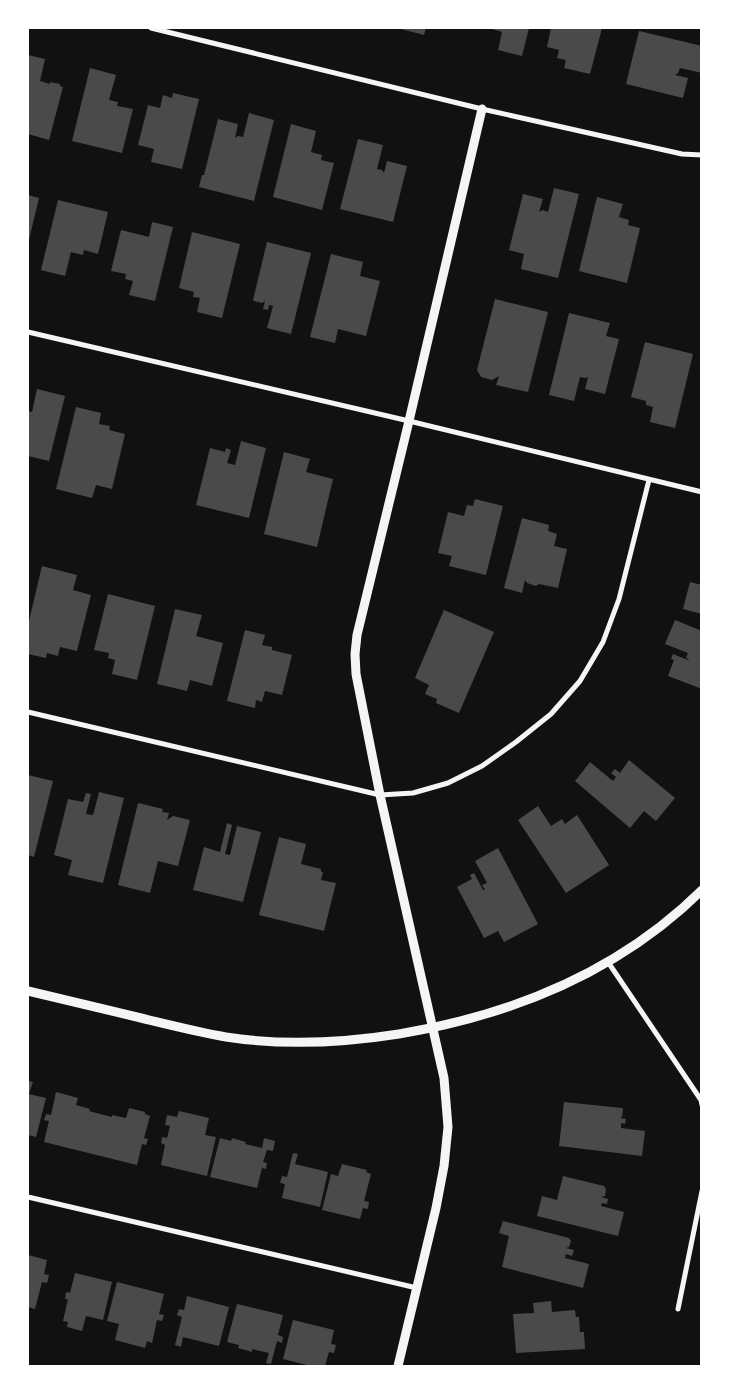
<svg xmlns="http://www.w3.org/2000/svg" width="729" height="1394" font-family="'Archivo Narrow',sans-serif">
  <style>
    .building { fill: #4a4a4a }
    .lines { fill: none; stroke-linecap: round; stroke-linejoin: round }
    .minor { stroke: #f5f5f5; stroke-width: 5 }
    .tertiary { stroke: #f5f5f5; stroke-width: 9 }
  </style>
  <rect width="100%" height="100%" fill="#111"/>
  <!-- building -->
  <g class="building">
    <polygon points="397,28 426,28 424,35"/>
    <polygon points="489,28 529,28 522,56 498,50 502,32"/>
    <polygon points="551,28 602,28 590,74 564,68 566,60 557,58 559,50 547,47"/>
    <polygon points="639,31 702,46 702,73 680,68 678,73 675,75 688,78 683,98 626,84"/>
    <polygon points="28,55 45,59 40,81 50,84 50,82 60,84 60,86 63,87 49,140 28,134"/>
    <polygon points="90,68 116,75 109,100 118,102 117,106 133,109 122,153 72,141"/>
    <polygon points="173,93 199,99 182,169 151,162 154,149 138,145 148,105 160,108 163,95 172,98"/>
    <polygon points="249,113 274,120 254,201 199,187 202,175 204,175 218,119 238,124 235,138 238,136 243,137"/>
    <polygon points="291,124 316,131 311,152 322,155 321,160 334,163 322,210 273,197"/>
    <polygon points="358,139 383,145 377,169 382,170 384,173 387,161 407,166 393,222 340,209"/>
    <polygon points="554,188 579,194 558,278 521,269 524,254 509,250 523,194 543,199 539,212 543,210 548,212"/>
    <polygon points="28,195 39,198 28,244"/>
    <polygon points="597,197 623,204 619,217 629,220 628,225 640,228 627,283 579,271"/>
    <polygon points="58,200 108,212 98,254 84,250 83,255 71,252 65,276 41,270"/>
    <polygon points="152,222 173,227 155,301 129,295 133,281 125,279 126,274 111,271 121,230 149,237"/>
    <polygon points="192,232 240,244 222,318 197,312 200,298 193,297 194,292 179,288"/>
    <polygon points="267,242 311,253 291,334 267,328 273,306 269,305 268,310 263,309 265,301 262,303 254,301 253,300"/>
    <polygon points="331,254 363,262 360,276 380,281 366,336 338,329 335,343 310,337"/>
    <polygon points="495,299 548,312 528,392 496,385 499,376 492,380 481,377 477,370"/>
    <polygon points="569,313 610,323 606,336 619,339 605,394 585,389 588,377 585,378 580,377 574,401 549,395"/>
    <polygon points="645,342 693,354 675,428 650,422 653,407 646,405 646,401 631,397"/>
    <polygon points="37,389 65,396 49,461 28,456 28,411 32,412"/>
    <polygon points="76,407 101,413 99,424 110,426 109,430 125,434 112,489 96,485 92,498 56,489"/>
    <polygon points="241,441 266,448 249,518 196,505 210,448 225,452 226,448 231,450 227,463 235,465"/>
    <polygon points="284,452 310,459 306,472 333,479 317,547 264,534"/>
    <polygon points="475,499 503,506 486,575 449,566 452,556 438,553 448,512 464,516 467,505 473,506"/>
    <polygon points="522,518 549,525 548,531 557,534 554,546 567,549 558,588 539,584 536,586 527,583 525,580 522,593 504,588"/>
    <polygon points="42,566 77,575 73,590 91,595 77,651 60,647 58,656 47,653 46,658 28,654 28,625"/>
    <polygon points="690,582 702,585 702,614 683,609"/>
    <polygon points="108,594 155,606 137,680 112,674 115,660 108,658 109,653 94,650"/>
    <polygon points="175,609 202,615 196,636 223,643 212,686 190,680 187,691 157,684"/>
    <polygon points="444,610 494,632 459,713 436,703 437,699 425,694 429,685 415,678"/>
    <polygon points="675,620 702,631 702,689 668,676 674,660 671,659 673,654 688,660 689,659 686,658 688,653 665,644"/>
    <polygon points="245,630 265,635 262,645 272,647 272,650 292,655 282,695 265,691 262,702 256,700 255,708 227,701"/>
    <polygon points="629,760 675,798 656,821 644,811 630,828 575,781 590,762 613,781 616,777 611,773 615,769 620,773"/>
    <polygon points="28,775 53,781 34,857 28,855"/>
    <polygon points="99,792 124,798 103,883 68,875 72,860 54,855 68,799 83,802 86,793 91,794 86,814 93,815"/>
    <polygon points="138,803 163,809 162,812 169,813 167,820 173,816 190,820 178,866 158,861 150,893 118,885"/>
    <polygon points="538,806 551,826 562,819 565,824 577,815 609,865 566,893 518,820"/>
    <polygon points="227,823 232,825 225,854 230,855 237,826 261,832 243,902 193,890 204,847 220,852"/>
    <polygon points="279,837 306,844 301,864 321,869 321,872 323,872 321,880 336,883 324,931 259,915"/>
    <polygon points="498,848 538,924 504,942 498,931 484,938 457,887 472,879 470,875 474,873 483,890 485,890 482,885 487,883 475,861"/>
    <polygon points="28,1081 33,1082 29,1094 46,1098 36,1137 28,1135"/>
    <polygon points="56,1092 78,1098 76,1105 90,1109 89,1111 100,1114 112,1117 112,1115 126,1118 129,1108 145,1112 145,1114 150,1116 144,1138 148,1139 146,1145 142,1144 137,1165 44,1142 49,1121 44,1120 46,1114 51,1115"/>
    <polygon points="564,1102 622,1108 623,1109 622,1117 620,1118 626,1119 625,1124 621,1123 621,1128 645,1131 642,1156 559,1146"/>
    <polygon points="179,1111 209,1118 205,1135 216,1137 207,1176 161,1165 165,1145 161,1143 162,1137 167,1138 170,1126 165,1125 167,1115 177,1117"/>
    <polygon points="220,1138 231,1141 232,1138 246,1142 245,1144 262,1148 264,1138 275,1141 273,1151 267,1150 263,1162 267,1163 266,1169 262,1168 257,1188 210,1177"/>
    <polygon points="293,1153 298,1154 295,1164 328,1172 320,1207 282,1198 285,1184 280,1183 282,1176 287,1177"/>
    <polygon points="342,1164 367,1170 366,1172 371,1174 364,1201 369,1202 368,1209 363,1208 360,1219 322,1210 331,1174 338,1176"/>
    <polygon points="563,1176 604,1186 606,1189 605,1196 601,1197 608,1199 607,1204 602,1203 601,1206 624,1212 618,1236 537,1216 542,1196 557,1200"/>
    <polygon points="503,1221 569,1238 571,1241 569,1247 566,1248 574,1250 572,1256 566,1254 565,1258 589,1264 583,1288 502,1267 509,1236 499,1233"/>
    <polygon points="28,1255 47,1260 44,1274 49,1275 47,1283 42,1282 35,1309 28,1307"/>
    <polygon points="75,1273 112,1282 103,1320 86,1316 82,1331 67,1327 68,1322 63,1321 68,1299 65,1299 66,1292 70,1293"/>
    <polygon points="117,1282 164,1294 159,1314 164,1315 162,1321 157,1320 152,1343 147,1341 145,1348 115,1340 119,1324 107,1321"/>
    <polygon points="187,1296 229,1307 219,1346 183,1337 181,1347 175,1345 182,1317 177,1315 179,1309 184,1310"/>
    <polygon points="551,1301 552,1312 575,1310 576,1317 579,1317 580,1332 584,1332 585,1349 516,1353 513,1314 534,1313 533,1303"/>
    <polygon points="237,1304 283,1315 278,1335 283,1337 282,1343 277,1341 271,1364 266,1363 269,1353 252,1349 252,1352 238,1348 239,1345 227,1342"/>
    <polygon points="293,1320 334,1330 331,1344 336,1345 334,1353 329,1352 325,1366 307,1366 307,1365 283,1359"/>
  </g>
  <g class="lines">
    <!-- minor -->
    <g class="minor">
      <polyline points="151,28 482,109 682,154 702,155"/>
      <polyline points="28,332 409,421 702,492"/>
      <polyline points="28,712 380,795 413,793 448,783 482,766 516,742 551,714 580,681 603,642 619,599 649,480"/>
      <polyline points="608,962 701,1100 702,1105"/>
      <polyline points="28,1197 417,1288"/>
      <polyline points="678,1309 702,1191"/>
    </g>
    <!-- tertiary -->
    <g class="tertiary">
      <path d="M28,991C65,1000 103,1009 141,1018C170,1025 198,1032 226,1037C284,1046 342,1043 399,1034C512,1015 619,972 702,890"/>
      <polyline points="398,1366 436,1208 444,1166 448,1127 444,1078 380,795 356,674 355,654 357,635 409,421 482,109"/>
    </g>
  </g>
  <!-- border -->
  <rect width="729" height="1394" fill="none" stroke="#ffffff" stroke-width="58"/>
</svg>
